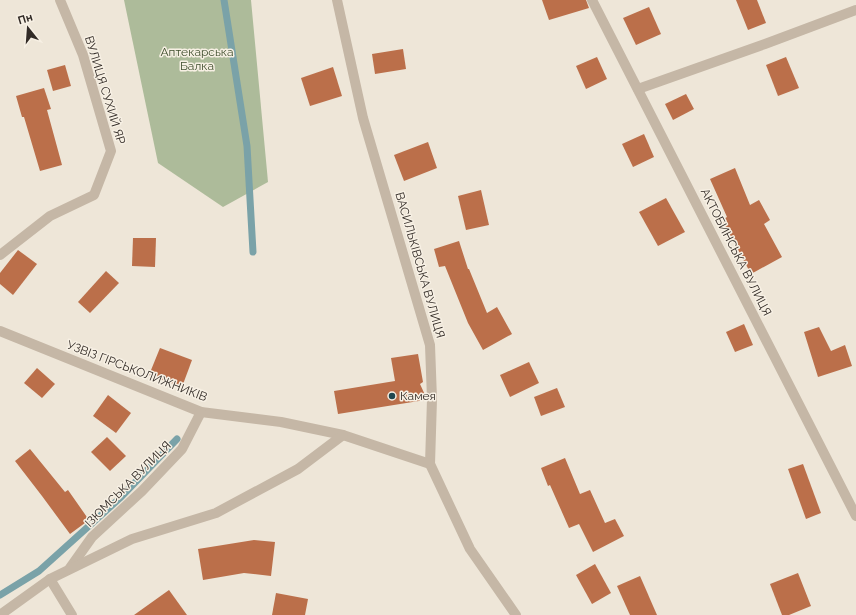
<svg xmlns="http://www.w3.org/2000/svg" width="856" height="615" font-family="Raleway,sans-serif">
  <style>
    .green { fill: #adbb9a }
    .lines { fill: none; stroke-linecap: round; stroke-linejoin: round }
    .stream { stroke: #7aa2a8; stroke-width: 7 }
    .building { fill: #bb6f4a }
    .minor { stroke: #c5b7a6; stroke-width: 10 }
    .poi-dot { fill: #20474f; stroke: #f7f0e4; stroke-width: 1.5 }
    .labels { text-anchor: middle; stroke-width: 3; stroke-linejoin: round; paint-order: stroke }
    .park-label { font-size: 12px; fill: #3e4d2c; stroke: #f7f0e4 }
    .street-label { font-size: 12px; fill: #322b26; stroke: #f7f0e4 }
    .poi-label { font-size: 12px; fill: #322b26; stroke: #f7f0e4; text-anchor: start }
  </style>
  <rect width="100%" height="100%" fill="#eee6d8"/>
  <!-- green -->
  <polygon class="green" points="124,0 251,0 268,182 223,207 158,163"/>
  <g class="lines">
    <!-- stream -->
    <g class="stream">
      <polyline points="224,0 247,146 253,252"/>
      <polyline points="0,595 39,571 120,498 177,439"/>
    </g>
  </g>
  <!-- building -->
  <g class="building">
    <polygon points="542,0 586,0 589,8 549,20"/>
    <polygon points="736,0 757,0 766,23 748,30"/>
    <polygon points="649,7 661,34 636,45 623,18"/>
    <polygon points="403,49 406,69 375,74 372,54"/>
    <polygon points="597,57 607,79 586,89 576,66"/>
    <polygon points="786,57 799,88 778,96 766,65"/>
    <polygon points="65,65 71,86 53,91 47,70"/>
    <polygon points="333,67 342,96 310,106 301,78"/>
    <polygon points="44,88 51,109 47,110 62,165 40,171 24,117 22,117 16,96"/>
    <polygon points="686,94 694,109 673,120 665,104"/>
    <polygon points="644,134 654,157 633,167 622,144"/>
    <polygon points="428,142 437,168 404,181 394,155"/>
    <polygon points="735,168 750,205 759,200 770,220 764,224 782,257 751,274 722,220 727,217 710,179"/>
    <polygon points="481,190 489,225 466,230 458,196"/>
    <polygon points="666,198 685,232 658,246 639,212"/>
    <polygon points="133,238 156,238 155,267 132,266"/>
    <polygon points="459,241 468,269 469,269 487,313 497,307 512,334 483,350 468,323 445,266 439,267 434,249"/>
    <polygon points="18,250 37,264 13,295 0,284 0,273"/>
    <polygon points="106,271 119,283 90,313 78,302"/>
    <polygon points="744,324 753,345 735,352 726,332"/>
    <polygon points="819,327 831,351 845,345 852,366 818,377 804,332"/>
    <polygon points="160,348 192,360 182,387 149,375"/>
    <polygon points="418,354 423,382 420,384 425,395 425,400 338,414 334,391 395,381 391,358"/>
    <polygon points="529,362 539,383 510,397 500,375"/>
    <polygon points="37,368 55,384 42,398 24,383"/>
    <polygon points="557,388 565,407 541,416 534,397"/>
    <polygon points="108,395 131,413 116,433 93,416"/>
    <polygon points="107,437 126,456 110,471 91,452"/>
    <polygon points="30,449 65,492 68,490 89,520 70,534 42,496 15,461"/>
    <polygon points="565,458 580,494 590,490 605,523 615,519 624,536 593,552 579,524 569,528 550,485 548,486 541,468"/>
    <polygon points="803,464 821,513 806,519 788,469"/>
    <polygon points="254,540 275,542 271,576 244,573 203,580 198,549"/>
    <polygon points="595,564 611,593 592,604 576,575"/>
    <polygon points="798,573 811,606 789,615 782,615 770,584"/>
    <polygon points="640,576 657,615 630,615 617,586"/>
    <polygon points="169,590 187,615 134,615"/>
    <polygon points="276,593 308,599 305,615 272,615"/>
  </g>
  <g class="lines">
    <!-- minor -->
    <g class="minor">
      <polyline points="337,0 363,118 430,345 432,399 430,464 470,549 516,615"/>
      <polyline points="592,0 856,516"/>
      <polyline points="638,89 765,44 856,10"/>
      <polyline points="0,255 50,216 94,195 111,151 83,55 60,0"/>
      <polyline points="0,331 201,412 281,422 343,435 430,464"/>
      <polyline points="70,568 92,537 142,491 182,449 201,412"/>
      <polyline points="50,579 72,615"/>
      <polyline points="0,615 50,579 132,539 216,513 298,469 343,435"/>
    </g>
  </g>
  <!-- markers -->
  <circle class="poi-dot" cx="392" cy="396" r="4"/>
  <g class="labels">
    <!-- park labels -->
    <g class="park-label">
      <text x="197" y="56">Аптекарська<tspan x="197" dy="14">Балка</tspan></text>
    </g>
    <!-- street labels -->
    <g class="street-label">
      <text transform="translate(105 90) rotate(73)" y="4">ВУЛИЦЯ СУХИЙ ЯР</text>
      <text transform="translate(736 252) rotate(63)" y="4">АКТОБИНСЬКА ВУЛИЦЯ</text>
      <text transform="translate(420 265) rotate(74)" y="4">ВАСИЛЬКІВСЬКА ВУЛИЦЯ</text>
      <text transform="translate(137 371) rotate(21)" y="4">УЗВІЗ ГІРСЬКОЛИЖНИКІВ</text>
      <text transform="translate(128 484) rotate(-45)" y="4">ІЗЮМСЬКА ВУЛИЦЯ</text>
    </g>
    <!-- poi labels -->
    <g class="poi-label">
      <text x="400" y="400">Камея</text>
    </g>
  </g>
  <!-- north arrow -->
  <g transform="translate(28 28) rotate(343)" stroke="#f7f0e4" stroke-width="3" paint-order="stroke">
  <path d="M0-3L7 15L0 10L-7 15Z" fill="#322b26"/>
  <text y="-6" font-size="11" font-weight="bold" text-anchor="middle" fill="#322b26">Пн</text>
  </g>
</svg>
